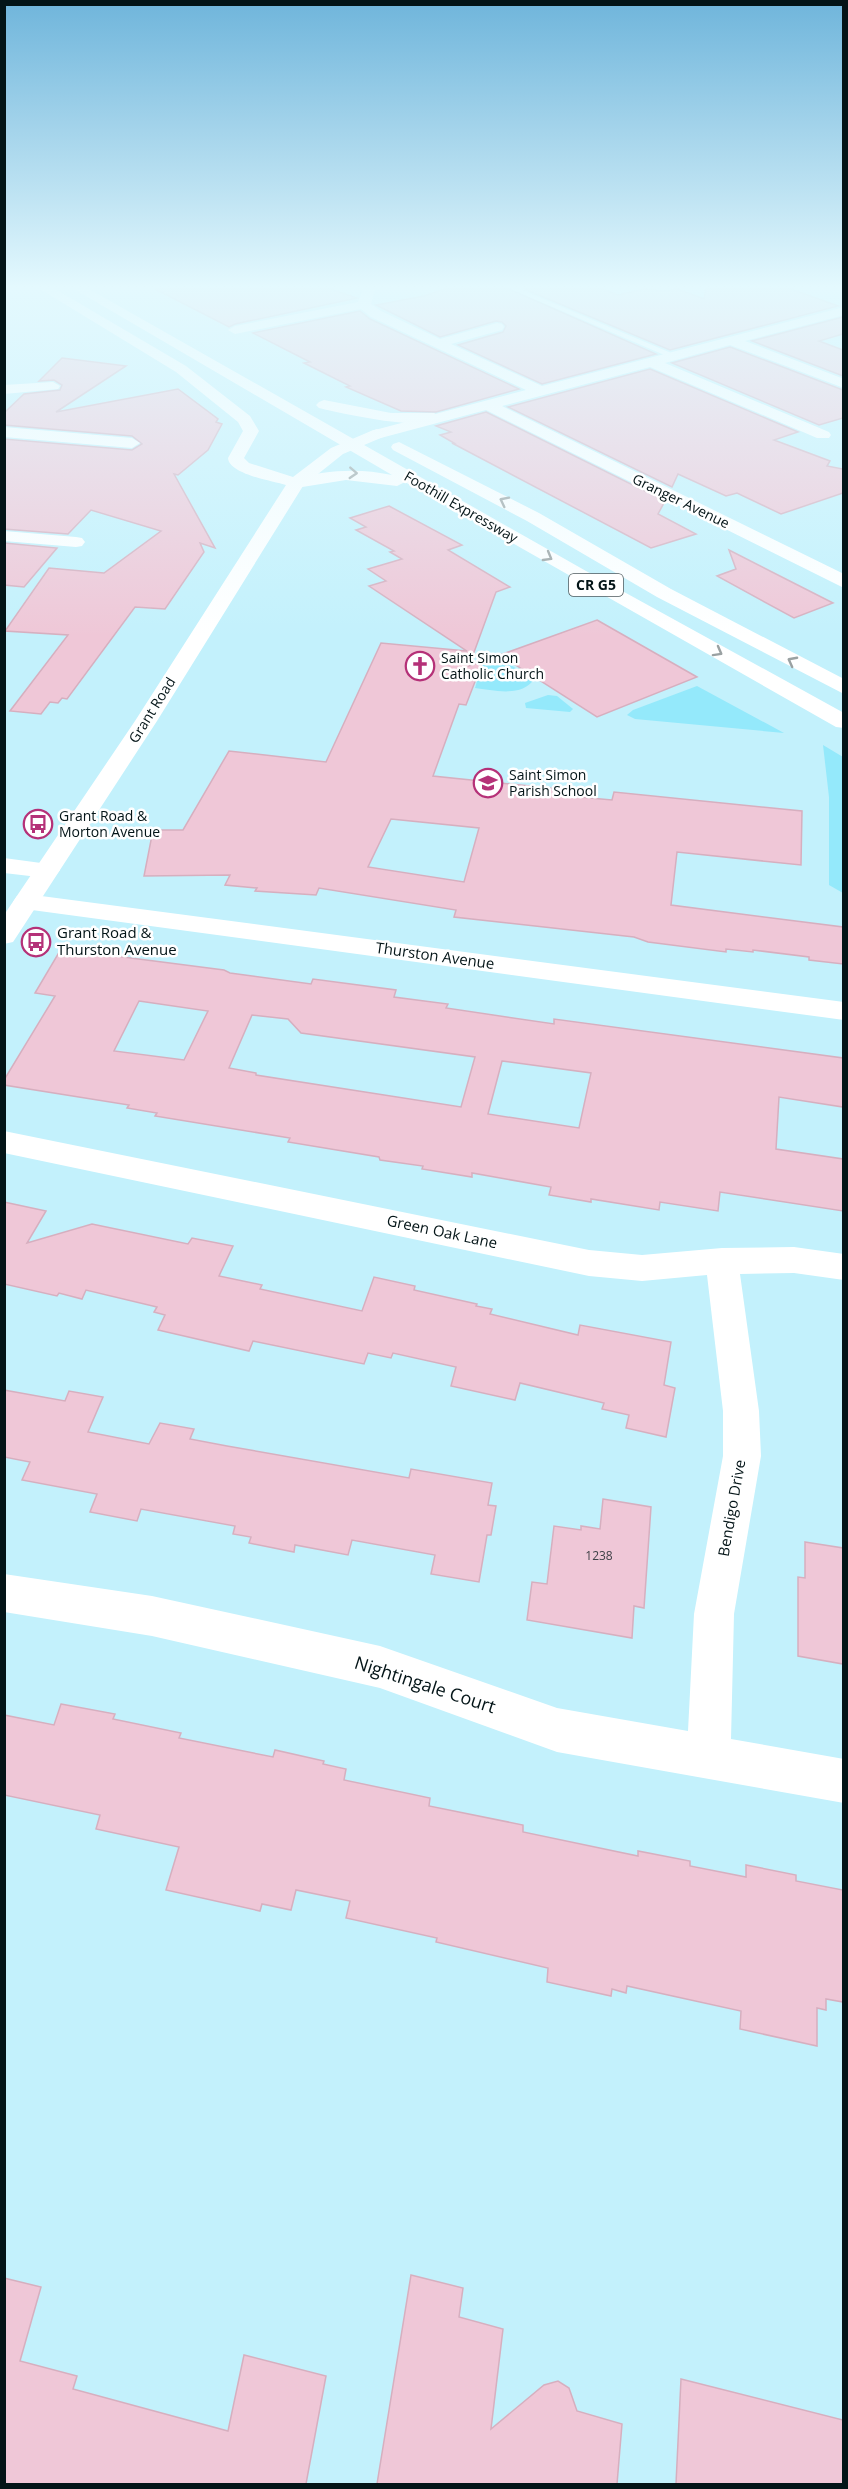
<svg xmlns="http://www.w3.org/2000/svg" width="848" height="2489" font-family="'Open Sans',sans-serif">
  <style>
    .green { fill: #94e9fb }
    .building { fill: #efc7d7; stroke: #d6afbf; stroke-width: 1.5; fill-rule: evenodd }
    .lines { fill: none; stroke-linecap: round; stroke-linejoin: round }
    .lane { fill: #fff; fill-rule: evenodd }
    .street { fill: #fff; fill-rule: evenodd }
    .secondary { fill: #fff; fill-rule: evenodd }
    .highway { fill: #fff; fill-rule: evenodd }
    .oneway { stroke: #9aa1a2 }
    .labels { text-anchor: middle; stroke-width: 5; stroke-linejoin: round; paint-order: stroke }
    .number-label { font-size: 12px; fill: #3e4147 }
    .far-street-label { font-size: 14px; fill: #031417; stroke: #fff }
    .shield { fill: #fff; stroke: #4f5a5d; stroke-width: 1.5 }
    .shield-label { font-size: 14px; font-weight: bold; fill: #031417 }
    .far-poi-label { font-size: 14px; fill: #031417; stroke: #fff; text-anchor: start }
    .poi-label { font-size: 15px; fill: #031417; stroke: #fff; text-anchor: start }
    .street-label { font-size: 15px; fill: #031417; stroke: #fff }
    .near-street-label { font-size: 18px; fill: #031417; stroke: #fff }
  </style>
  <rect width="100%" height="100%" fill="#c3f1fc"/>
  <!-- green -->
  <g class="green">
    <path d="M499,658L534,679C522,698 493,690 475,688L482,664Z"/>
    <polygon points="697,686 784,733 635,719 627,715 633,710"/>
    <polygon points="548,695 557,696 573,709 570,712 526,708 525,703"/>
    <polygon points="823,745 843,757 843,893 829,885 829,797"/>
  </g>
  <!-- building -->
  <g class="building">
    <polygon points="155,289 331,289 357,298 235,324 229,327"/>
    <polygon points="444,289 509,289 656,354 542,384 458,345 503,332 506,326 502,322 496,321 440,337 376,305 424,296"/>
    <polygon points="524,289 603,289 618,295 645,289 664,291 678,289 704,299 706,289 791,289 838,306 670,350"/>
    <polygon points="360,311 370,319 519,389 436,412 401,411 346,387 350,386 304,363 310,362 253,333"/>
    <polygon points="843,317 843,334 819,341 843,350 843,376 752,341"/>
    <polygon points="730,347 843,390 843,418 819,425 672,363"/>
    <polygon points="62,358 126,366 56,412 178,389 218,419 216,422 222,424 208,450 178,475 174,474 215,548 200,543 204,552 165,609 135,607 67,699 62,698 58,703 50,702 41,714 10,711 68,635 5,631 49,568 104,573 161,531 91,510 68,534 4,529 4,439 132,450 142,444 132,436 4,425 4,413 24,394 60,390 62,385 54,380 39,381"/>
    <polygon points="650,369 798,432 774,440 830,461 827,466 843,469 843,493 781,514 737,493 726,496 678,474 672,487 508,407"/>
    <polygon points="486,412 665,501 658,514 696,534 651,548 452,443 454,443 440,435 451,432 436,426"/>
    <path d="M389,506L462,545L448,550L510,587L496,592L469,666L483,661L466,705L459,704L433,776L559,789L557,795L612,800L614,792L802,811L801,865L677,852L671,905L843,927V964L809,960V957L753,950V952L726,949V952L648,942L634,937L454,917L456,910L319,888L316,895L255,891L257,888L225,885L230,875L144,876L153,830H183L229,751L326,762L381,643L467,651L369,586L386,581L368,569L402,559L390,552L394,551L356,530L366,527L350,518ZM391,819L479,828L464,882L368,867Z"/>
    <polygon points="4,543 57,548 24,587 4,585"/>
    <polygon points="729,550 772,572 833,603 794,618 717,576 736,569"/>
    <polygon points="597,620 697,677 597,717 500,655"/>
    <path d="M61,949L224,970L230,973L311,984L313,979L396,990L394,997L448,1004L446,1008L554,1024V1019L843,1058V1107L779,1097L776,1149L843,1159V1211L720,1192L718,1211L660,1202L659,1210L591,1199V1202L549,1195L551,1187L472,1173V1177L422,1169L423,1166L380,1160L379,1157L288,1142L290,1138L155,1116L157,1113L127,1108L129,1105L4,1085V1080L55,996L35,993ZM139,1001L208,1011L184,1060L114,1051ZM252,1015L288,1019L301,1033L475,1057L461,1107L256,1075V1073L229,1068ZM502,1061L591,1073L579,1128L488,1114Z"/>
    <polygon points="4,1202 46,1211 27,1243 92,1224 188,1244 192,1238 233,1246 219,1276 262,1285 260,1289 362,1311 374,1277 415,1286 414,1290 477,1304 476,1306 492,1309 490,1314 578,1335 580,1325 671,1342 664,1385 675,1388 666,1437 626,1428 629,1415 602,1409 604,1403 520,1383 515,1400 451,1386 456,1367 393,1353 391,1358 368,1353 364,1364 253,1341 249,1351 158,1330 165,1315 154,1312 157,1307 86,1290 82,1299 59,1293 57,1296 4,1284"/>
    <polygon points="4,1390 65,1401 69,1391 103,1397 88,1432 149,1444 160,1423 194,1429 190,1439 227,1446 409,1478 411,1469 492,1483 488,1505 496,1506 491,1535 487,1535 479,1582 431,1574 435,1555 352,1540 348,1555 295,1545 294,1552 249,1543 251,1537 233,1534 235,1526 141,1509 137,1521 90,1512 97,1494 22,1480 30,1462 4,1457"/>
    <polygon points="603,1499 651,1507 644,1608 634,1606 632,1638 527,1620 532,1582 547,1584 554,1526 581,1530 581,1526 600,1529"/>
    <polygon points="805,1542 843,1548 843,1664 798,1656 798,1577 805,1578"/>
    <polygon points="61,1704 115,1714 113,1719 181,1733 179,1738 273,1757 275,1750 324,1761 323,1764 346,1769 344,1780 430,1798 429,1806 523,1825 523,1832 638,1856 638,1851 690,1861 690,1866 746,1877 746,1865 796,1875 796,1881 843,1890 843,2002 826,1999 826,2010 817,2008 817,2046 740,2029 741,2011 627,1986 626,1993 612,1989 611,1996 547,1982 548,1968 436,1942 437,1938 346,1918 350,1901 296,1890 291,1910 262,1904 260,1911 166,1890 179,1847 96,1829 100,1815 4,1795 4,1715 54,1725"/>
    <polygon points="411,2275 463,2288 459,2317 503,2329 491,2429 544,2385 558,2381 569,2388 577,2411 622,2424 617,2484 377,2484"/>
    <polygon points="4,2278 41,2287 20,2361 77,2376 73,2389 228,2431 244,2355 326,2376 306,2484 4,2484"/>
    <polygon points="681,2379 843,2420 843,2484 676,2484"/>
  </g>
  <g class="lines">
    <!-- lane -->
    <polygon class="lane" points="511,289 519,289 676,355 669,357"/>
    <!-- street -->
    <g class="street">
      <polygon points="363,289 375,289 371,304 381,311 440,339 497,323 502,324 504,327 502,330 451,344 542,386 844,307 844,315 745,341 844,379 844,388 730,345 665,363 829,432 831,435 829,438 817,438 650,367 502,406 844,574 844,588 486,410 377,439 371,437 369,434 371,431 526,390 371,317 361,309 235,334 228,330 235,326 358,302"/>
      <polygon points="53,382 60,386 58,389 4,394 4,385"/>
      <polygon points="4,427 132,438 140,443 132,448 4,437"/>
      <polygon points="4,531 76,537 82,538 85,542 82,546 76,547 4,541"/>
      <polygon points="4,858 56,865 60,870 56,875 47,878 4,873"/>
      <polygon points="26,894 844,1002 844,1020 17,908 13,902 17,896"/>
      <polygon points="4,1131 589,1250 642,1255 722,1248 794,1247 844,1254 844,1280 794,1273 740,1274 759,1411 761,1456 734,1614 731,1739 844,1759 844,1803 557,1752 380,1688 152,1636 4,1612 4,1574 152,1596 380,1646 557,1708 688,1731 694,1614 723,1456 723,1411 707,1275 642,1281 589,1276 4,1153"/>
    </g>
    <!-- secondary -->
    <path class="secondary" d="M40,289H55L186,366L250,416L259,431L244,458L249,463L293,477L331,448L371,431L377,429L385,434L383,437L343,454L303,486L157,721L17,936L13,942L4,944V915L135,721L286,485C272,481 229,474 228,458L243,431L238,422L176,372Z"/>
    <!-- highway -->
    <g class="highway">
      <path d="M74,289H89L586,571L844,713V728L836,727L405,482L397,486L346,480L296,488L290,487L288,483L290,479C325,471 356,467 392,475Z"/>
      <path d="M324,400L391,413H434L442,418C429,433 339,413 319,408L316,405L319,402Z"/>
      <polygon points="399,442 539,513 671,589 844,679 844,694 657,597 527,521 393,450 391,447 393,444"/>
    </g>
  </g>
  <!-- one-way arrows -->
  <defs><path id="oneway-chevron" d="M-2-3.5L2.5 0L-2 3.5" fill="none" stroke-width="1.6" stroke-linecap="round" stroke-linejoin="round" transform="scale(1.5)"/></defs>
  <g class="oneway">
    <use href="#oneway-chevron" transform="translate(353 473) rotate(3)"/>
    <use href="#oneway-chevron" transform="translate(504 501) rotate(-153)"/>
    <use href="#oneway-chevron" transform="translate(548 557) rotate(30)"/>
    <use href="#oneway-chevron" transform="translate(718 652) rotate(29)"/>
    <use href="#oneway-chevron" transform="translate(792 661) rotate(-152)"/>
  </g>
  <!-- sky -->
  <linearGradient id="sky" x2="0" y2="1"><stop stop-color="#6fb5db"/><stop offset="0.45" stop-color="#e4f9fe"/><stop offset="1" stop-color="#e4f9fe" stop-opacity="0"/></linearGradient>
  <rect width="848" height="637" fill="url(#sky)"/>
  <!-- icons -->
  <defs>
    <g id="church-ring" transform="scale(1.5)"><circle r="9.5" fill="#fff" stroke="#b53178" stroke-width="1.5"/><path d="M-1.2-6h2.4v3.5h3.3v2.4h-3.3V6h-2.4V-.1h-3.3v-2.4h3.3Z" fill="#b53178"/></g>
    <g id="school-ring" transform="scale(1.5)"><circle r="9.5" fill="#fff" stroke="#b53178" stroke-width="1.5"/><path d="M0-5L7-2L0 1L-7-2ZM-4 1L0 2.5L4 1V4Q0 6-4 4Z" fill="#b53178"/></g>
    <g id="bus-ring" transform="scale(1.5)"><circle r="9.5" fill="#fff" stroke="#b53178" stroke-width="1.5"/><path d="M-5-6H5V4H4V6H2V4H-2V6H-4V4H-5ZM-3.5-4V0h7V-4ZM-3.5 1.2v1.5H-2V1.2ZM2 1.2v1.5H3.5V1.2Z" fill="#b53178"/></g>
  </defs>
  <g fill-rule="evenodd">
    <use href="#church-ring" x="420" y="666"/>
    <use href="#school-ring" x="488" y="783"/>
    <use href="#bus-ring" x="38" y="824"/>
    <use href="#bus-ring" x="36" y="942"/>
  </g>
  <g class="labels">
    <!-- number labels -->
    <g class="number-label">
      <text x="599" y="1560">1238</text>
    </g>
    <!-- far-street labels -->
    <g class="far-street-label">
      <text transform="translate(681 501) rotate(26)" y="5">Granger Avenue</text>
      <text transform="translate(461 507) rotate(30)" y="5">Foothill Expressway</text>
      <text transform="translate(152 710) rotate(-58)" y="5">Grant Road</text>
    </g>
    <!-- shield labels -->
    <rect class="shield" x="569" y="574" width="54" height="22" rx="4.5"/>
    <g class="shield-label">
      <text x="596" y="590">CR G5</text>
    </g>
    <!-- far-poi labels -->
    <g class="far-poi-label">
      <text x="441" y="663">Saint Simon<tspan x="441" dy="16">Catholic Church</tspan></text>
      <text x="509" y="780">Saint Simon<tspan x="509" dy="16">Parish School</tspan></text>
      <text x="59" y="821">Grant Road &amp;<tspan x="59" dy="16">Morton Avenue</tspan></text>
    </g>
    <!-- poi labels -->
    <g class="poi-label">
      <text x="57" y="938">Grant Road &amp;<tspan x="57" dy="17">Thurston Avenue</tspan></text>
    </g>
    <!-- street labels -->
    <g class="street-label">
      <text transform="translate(435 956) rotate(8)" y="5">Thurston Avenue</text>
      <text transform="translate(442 1232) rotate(12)" y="5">Green Oak Lane</text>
      <text transform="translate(732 1508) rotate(-80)" y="5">Bendigo Drive</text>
    </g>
    <!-- near-street labels -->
    <g class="near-street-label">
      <text transform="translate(425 1685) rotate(18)" y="6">Nightingale Court</text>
    </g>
  </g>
  <!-- border -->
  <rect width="848" height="2489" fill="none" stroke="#031417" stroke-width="12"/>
</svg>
